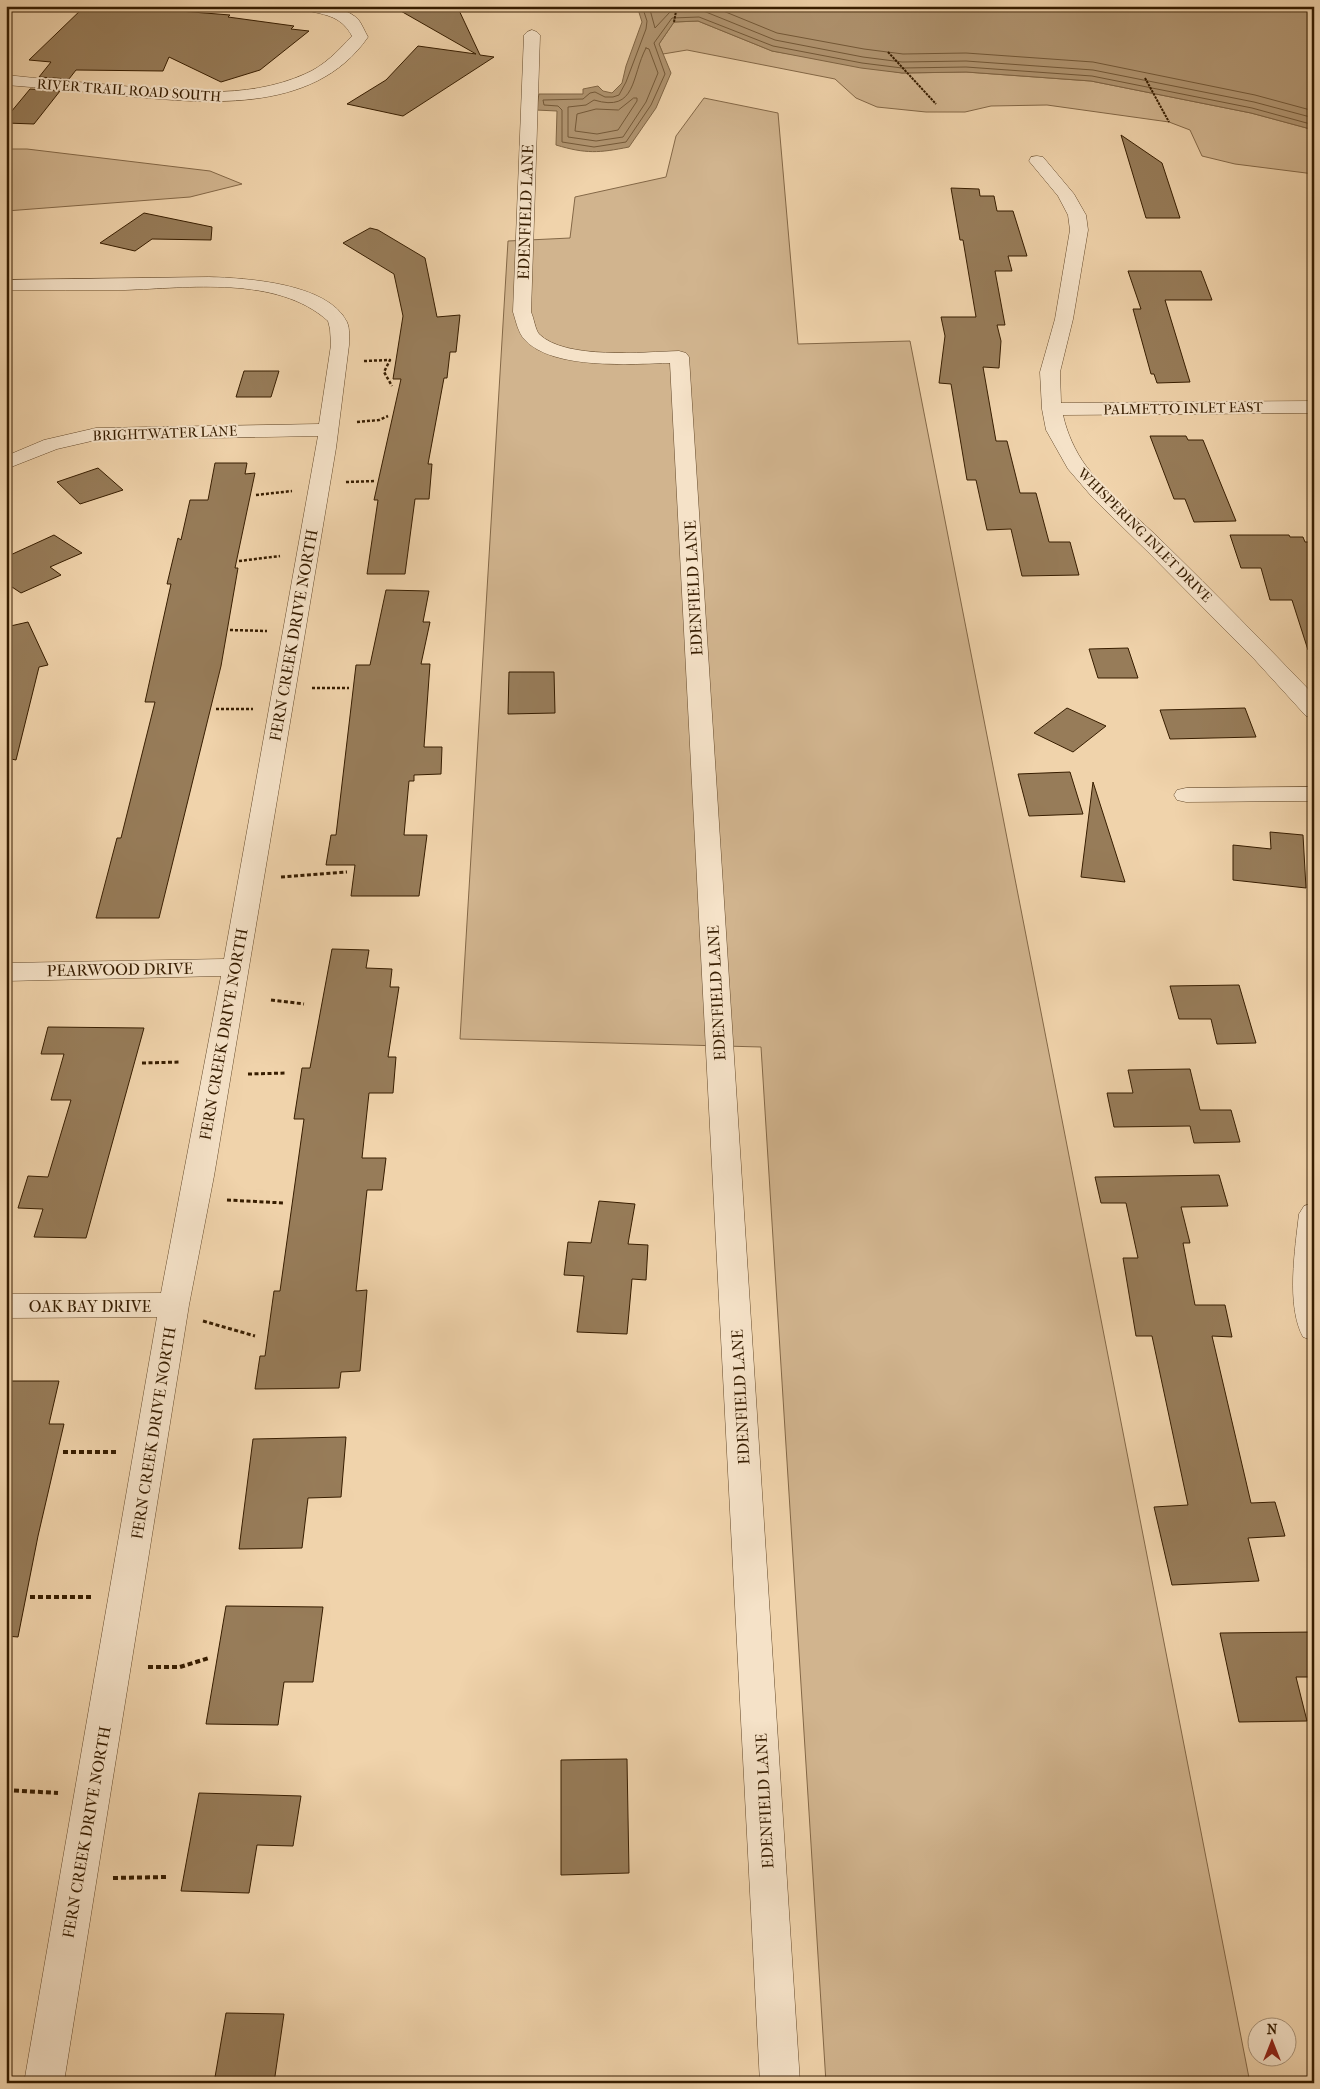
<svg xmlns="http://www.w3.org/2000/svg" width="1320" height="2089" viewBox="0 0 1320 2089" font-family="'IM FELL French Canon',serif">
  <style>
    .green { fill: #d1b48e; stroke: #846847 }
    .water { fill: #b19571; stroke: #806544 }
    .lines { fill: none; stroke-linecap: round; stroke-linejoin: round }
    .shore { stroke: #745938; stroke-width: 1 }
    .building { fill: #977c59; stroke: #371d00 }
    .street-casing { stroke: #654a2b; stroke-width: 1 }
    .path-far3 { stroke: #371d00; stroke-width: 2; stroke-dasharray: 2.5 1; stroke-linecap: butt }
    .path-far2 { stroke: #371d00; stroke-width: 2.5; stroke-dasharray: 3 2; stroke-linecap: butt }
    .path-far1 { stroke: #371d00; stroke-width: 3; stroke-dasharray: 4 2.5; stroke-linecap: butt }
    .path { stroke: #371d00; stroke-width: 4; stroke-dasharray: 5 3; stroke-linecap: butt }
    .street { fill: #f5e2c8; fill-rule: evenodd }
    .labels { text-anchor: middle; stroke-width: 4; stroke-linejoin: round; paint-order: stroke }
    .far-street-label { font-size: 14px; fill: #371d00; stroke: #f5e2c8 }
    .street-label { font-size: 16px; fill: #371d00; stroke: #f5e2c8 }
  </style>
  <rect width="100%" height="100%" fill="#f0d3ab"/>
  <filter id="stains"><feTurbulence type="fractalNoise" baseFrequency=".004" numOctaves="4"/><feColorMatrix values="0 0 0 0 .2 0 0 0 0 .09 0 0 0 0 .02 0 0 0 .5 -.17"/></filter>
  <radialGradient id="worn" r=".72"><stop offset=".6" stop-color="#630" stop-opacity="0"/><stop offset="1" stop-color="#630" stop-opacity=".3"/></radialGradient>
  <g class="green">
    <path d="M698,21L772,51L902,73L966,72L1091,81L1251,113L1314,130V174L1235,164L1202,156L1190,130L1169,122L1047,105L991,106L965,112H926L877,107L856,98L835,79L687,50L663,54L659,44L674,22Z"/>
    <path d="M704,98L778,113L798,344L910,341L1250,2083H826L761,1047L460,1039L508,241L570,238L575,197L666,177L676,136Z"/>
    <path d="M6,149H27L210,171L242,184L190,197L6,211Z"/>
  </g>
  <path class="water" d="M637,6H1314V130L1251,113L1091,81L966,72L902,73L861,68L772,51L698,21L674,22L659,44L671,73L656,108L629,147C599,153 586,154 556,145L557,111L536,110L539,94H583V89L598,86L603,91L612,93L622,83L626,66L642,22Z"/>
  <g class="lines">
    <g class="shore">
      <path d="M642,6L647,21L646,29L626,82L619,95L613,97H605L595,92L590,93L583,99L543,100L544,105L558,106L562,110V142L594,147L626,142L651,105L665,74L654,43L672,18L699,17L773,46L862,63L902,68L966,67L1092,76L1252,108L1314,125"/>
      <path d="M649,6L655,28L670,12L701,10L775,40L863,57L902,62L966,61L1093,70L1254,102L1314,118"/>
      <path d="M711,6L777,33L864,49L903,54L966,53L1093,62L1255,95L1314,111"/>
      <path d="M646,48L649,49L658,73L646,102L623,137L596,141L568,137V107L586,105L594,100C637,113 631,76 646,48Z"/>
      <path d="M634,98H637V101L618,130L597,134L575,131L577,114L596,109L618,110Z"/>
    </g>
  </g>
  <g class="building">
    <path d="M85,6L129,7L230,15L228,17L294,26L291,29L309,31L260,70L221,82L169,57L163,71L76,70L69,79L39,77L51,62L29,60Z"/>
    <path d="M392,6H457L480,55L494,57L403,116L347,104L386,80L418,46L476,54Z"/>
    <path d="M30,89L60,91L34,124L6,123V118Z"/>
    <path d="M1121,135L1162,163L1180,218H1146Z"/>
    <path d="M951,188L979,189L980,196H994L997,211H1013L1027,256H1008L1012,271H995L1005,325H997L1001,341L999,368L983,367L996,441H1007L1020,493H1036L1049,542H1070L1079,575L1022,576L1011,529L987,530L976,480H967L951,384L939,383L945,336L941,317H976L963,240H960Z"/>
    <path d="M144,213L212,227L211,240L152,239L135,251L100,243Z"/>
    <path d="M370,228L378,230L425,258L437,317L460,315L456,352H450L447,378H444L428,464H432L429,499H415L405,574H367L378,500H374L401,379H393L403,316L394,274L343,243Z"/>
    <path d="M1128,271H1201L1212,300H1165L1190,382L1157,383L1154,374H1151L1133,309H1141Z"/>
    <path d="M244,371H279L271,397H236Z"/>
    <path d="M1150,436H1186L1188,440H1203L1236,521L1194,522L1185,499H1174Z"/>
    <path d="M215,463H247L245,474L255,473L235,568H238L221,666L159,918H96L117,838H121L155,702H145L171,584H167L178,538L181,540L190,500H208Z"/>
    <path d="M98,468L123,490L80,504L57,482Z"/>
    <path d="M54,535L82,553L50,567L61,575L21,593L6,583V557Z"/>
    <path d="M1230,535H1289L1290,537H1303L1305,542H1314V649L1308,650L1292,600H1270L1261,568H1241Z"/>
    <path d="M386,590L429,591L423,622H430L421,664H430L424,747H442L441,774L414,775V781H409L404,835H427L419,896H351L355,865H326L331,835H336L356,665H370Z"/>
    <path d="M28,622L48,665L39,667L16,760L6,758V627Z"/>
    <path d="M1128,648L1138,678H1098L1089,649Z"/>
    <path d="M509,672H554L555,713L508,714Z"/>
    <path d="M1067,708L1106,726L1073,752L1034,733Z"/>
    <path d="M1245,708L1256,737L1170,739L1160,710Z"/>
    <path d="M1070,772L1083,814L1029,816L1018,774Z"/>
    <path d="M1093,782L1125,882L1081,877Z"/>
    <path d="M1270,832L1303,835L1306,888L1233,880V845L1271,849Z"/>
    <path d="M332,949L369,950L366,968L392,969L390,987H399L388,1057H396L393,1093H369L362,1158H386L382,1190H367L356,1291L367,1290L360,1371L341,1372L339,1388L255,1389L260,1356H265L274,1291H280L304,1119H294L302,1068H310Z"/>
    <path d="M1239,985L1256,1043L1217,1044L1211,1019H1179L1170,986Z"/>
    <path d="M48,1027L144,1028L86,1238L34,1237L43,1209L18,1208L28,1176L48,1177L71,1100H51L64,1054H41Z"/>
    <path d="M1190,1069L1200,1110H1231L1240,1142L1194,1143L1190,1126L1114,1127L1107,1093H1133L1128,1070Z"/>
    <path d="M1219,1175L1228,1206L1181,1207L1190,1243H1183L1195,1305H1225L1232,1337L1212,1336L1251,1503L1275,1502L1285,1536L1248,1538L1259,1581L1172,1585L1154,1507L1188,1505L1152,1336H1136L1123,1258H1138L1126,1203H1101L1095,1177Z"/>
    <path d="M599,1201L635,1204L628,1244L648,1245L646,1280L632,1279L627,1334L577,1332L584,1276L564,1275L568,1242L591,1243Z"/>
    <path d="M6,1381H59L49,1424H64L38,1536L18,1637L6,1636Z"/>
    <path d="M346,1437L341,1497L308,1498L302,1548L239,1549L253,1439Z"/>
    <path d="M226,1606L323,1607L313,1682H284L278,1725L206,1724Z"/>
    <path d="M1314,1632V1677H1296L1307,1721L1239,1722L1220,1633Z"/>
    <path d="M627,1759L629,1873L561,1875V1760Z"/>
    <path d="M199,1793L301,1796L293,1846L257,1845L249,1893L181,1891Z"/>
    <path d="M226,2013L284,2014L274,2083H214Z"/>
  </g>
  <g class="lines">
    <defs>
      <g id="street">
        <path d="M299,6C317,6 343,5 358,19C362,24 365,32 368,37C313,117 200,103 116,95C80,91 43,88 6,85V75C42,79 77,82 113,85C176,91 245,101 305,74C324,66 338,51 352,36C340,14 323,15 301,9Z"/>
        <path d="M532,30L537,32L540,35L531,312C534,318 535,329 539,334C565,360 644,352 679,351L686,353L689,357L800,2083H760L670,363C632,364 553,370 525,340C518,333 516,321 513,312L524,35L527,32Z"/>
        <path d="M1037,156L1043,157L1074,194L1086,215L1088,230L1073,319L1060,372L1061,403L1314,401V413L1063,415C1067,433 1075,451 1086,466C1108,495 1139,518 1164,543C1215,593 1265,644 1314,695V718L1306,716L1255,660L1148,552L1093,498L1068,469L1046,430L1042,409L1040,372L1055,319L1070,230L1068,215L1058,196L1029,161L1031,157Z"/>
        <path d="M209,277C246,278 328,283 347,322C350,329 349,337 349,345L336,448L214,1176L189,1305L64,2082L24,2083L157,1317L6,1318V1294L161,1293L221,976L6,981V963L224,959L318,436L96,440L57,449L6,469V456L44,440L96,428L319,424L331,345L330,329L328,321C277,275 188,288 125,290C85,290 46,290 6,290V280Z"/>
        <path d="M1314,787V801L1186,802L1177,800L1174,795L1177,790L1186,788Z"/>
        <path d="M1314,1203V1341L1303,1337C1286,1306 1295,1249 1299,1214L1304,1206Z"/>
      </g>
    </defs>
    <use href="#street" class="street-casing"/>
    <g class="path-far3">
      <path d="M674,22L677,6"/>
      <path d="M888,52L936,104"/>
      <path d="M1145,78L1169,122"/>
    </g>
    <g class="path-far2">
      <path d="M364,361L390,360L384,372L392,386"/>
      <path d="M357,422L379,420L388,416"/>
      <path d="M346,482L376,481"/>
      <path d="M256,495L292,491"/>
      <path d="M239,561L280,556"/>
      <path d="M230,630L267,631"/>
      <path d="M312,688H349"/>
      <path d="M216,709H253"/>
    </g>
    <g class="path-far1">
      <path d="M281,877L347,872"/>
      <path d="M271,1000L304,1004"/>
      <path d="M142,1063L180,1062"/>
      <path d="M248,1074L287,1073"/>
      <path d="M227,1200L284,1203"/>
      <path d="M203,1321L255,1336"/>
    </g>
    <g class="path">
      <path d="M63,1452H118"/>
      <path d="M30,1597H92"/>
      <path d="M148,1667H180L209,1658"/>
      <path d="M6,1790L58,1793"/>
      <path d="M113,1878L167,1877"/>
    </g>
    <use href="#street" class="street"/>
  </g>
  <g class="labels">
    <g class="far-street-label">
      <text transform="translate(129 90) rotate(4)" y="5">RIVER TRAIL ROAD SOUTH</text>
      <text transform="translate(1183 408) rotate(-1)" y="5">PALMETTO INLET EAST</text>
      <text transform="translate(165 433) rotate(-2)" y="5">BRIGHTWATER LANE</text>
      <text transform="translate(1145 535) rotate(45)" y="5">WHISPERING INLET DRIVE</text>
    </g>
    <g class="street-label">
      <text transform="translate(525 212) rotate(-88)" y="6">EDENFIELD LANE</text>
      <text transform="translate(693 588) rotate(-93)" y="6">EDENFIELD LANE</text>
      <text transform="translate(293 635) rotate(-80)" y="6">FERN CREEK DRIVE NORTH</text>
      <text transform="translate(120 969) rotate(-1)" y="6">PEARWOOD DRIVE</text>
      <text transform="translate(716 993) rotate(-93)" y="6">EDENFIELD LANE</text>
      <text transform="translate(223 1034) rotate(-80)" y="6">FERN CREEK DRIVE NORTH</text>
      <text x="90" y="1312">OAK BAY DRIVE</text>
      <text transform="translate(740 1397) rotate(-93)" y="6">EDENFIELD LANE</text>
      <text transform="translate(153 1433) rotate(-81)" y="6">FERN CREEK DRIVE NORTH</text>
      <text transform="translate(764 1801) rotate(-93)" y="6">EDENFIELD LANE</text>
      <text transform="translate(86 1832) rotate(-80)" y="6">FERN CREEK DRIVE NORTH</text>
    </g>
  </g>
  <rect width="1320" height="2089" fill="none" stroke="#f0d3ab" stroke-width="25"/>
  <rect x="8" y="8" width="1305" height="2074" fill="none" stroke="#371d00" stroke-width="2.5"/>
  <rect x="12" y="12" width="1295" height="2064" fill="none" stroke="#371d00"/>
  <g transform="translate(1272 2042)"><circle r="24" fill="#f5e2c8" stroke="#a99378"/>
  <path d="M0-4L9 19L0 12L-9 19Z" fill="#8f2418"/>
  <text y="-8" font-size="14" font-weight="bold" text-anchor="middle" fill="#371d00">N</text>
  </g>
  <rect width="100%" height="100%" filter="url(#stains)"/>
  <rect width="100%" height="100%" fill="url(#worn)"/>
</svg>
